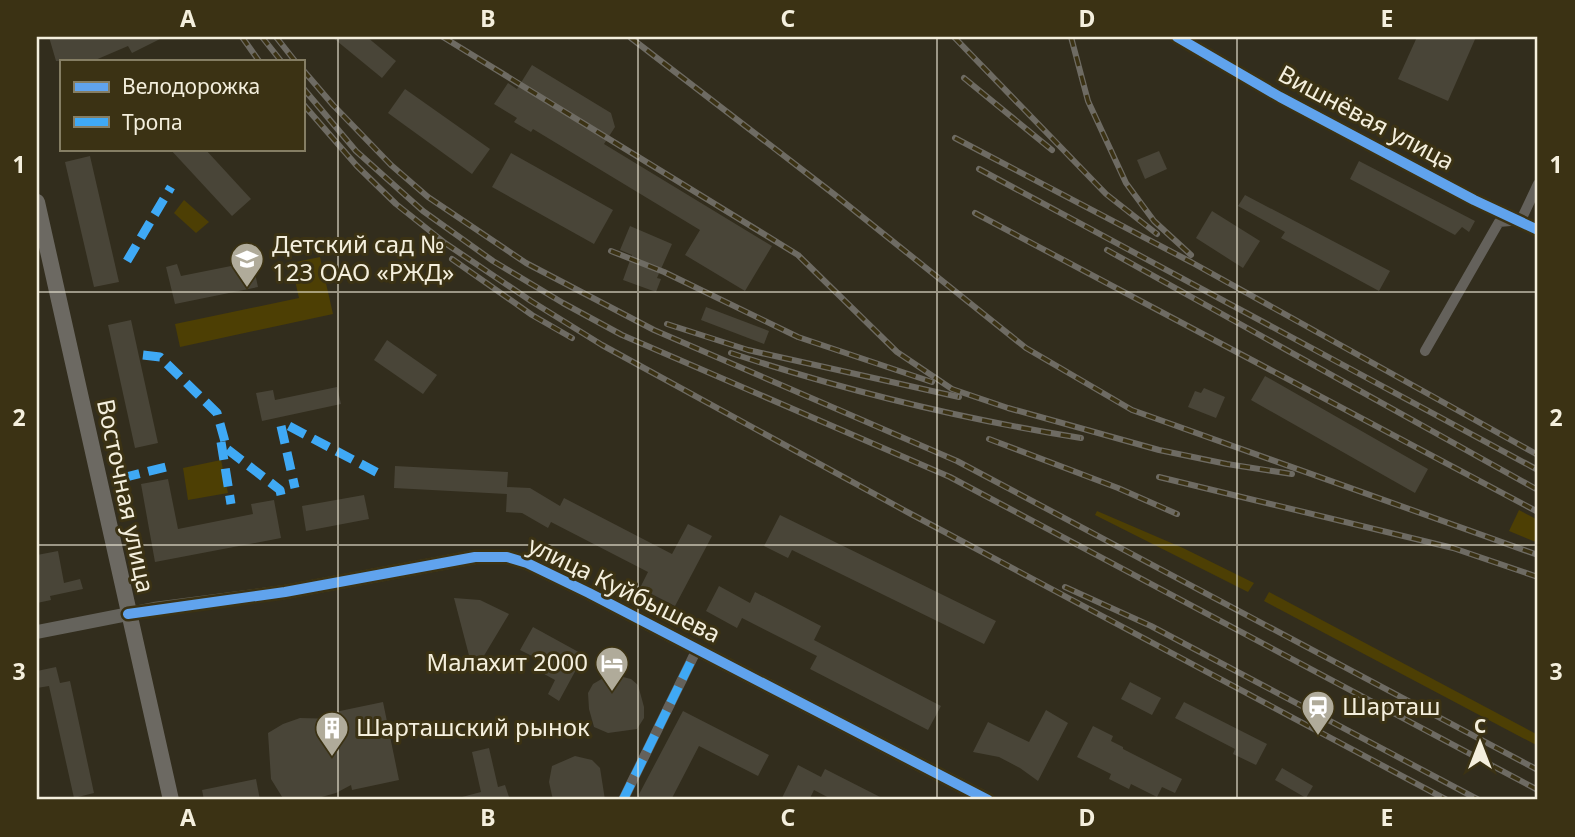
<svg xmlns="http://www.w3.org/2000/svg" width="1575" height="837" viewBox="0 0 1575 837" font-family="'Noto Sans',sans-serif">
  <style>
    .green { fill: #4d3f04 }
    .building { fill: #494538 }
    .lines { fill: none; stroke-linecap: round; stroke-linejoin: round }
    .street { stroke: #64615b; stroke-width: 10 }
    .secondary { stroke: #65635c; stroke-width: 14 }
    .primary { stroke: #6c6962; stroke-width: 16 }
    .rail-casing { stroke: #6e6b63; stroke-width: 6 }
    .rail { stroke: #3b3214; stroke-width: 3.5; stroke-dasharray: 10; stroke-linecap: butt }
    .quiet { stroke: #3fa9f5; stroke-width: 9; stroke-dasharray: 18 9; stroke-linecap: butt }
    .cycleway-casing { stroke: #3b3214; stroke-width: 15 }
    .cycleway { stroke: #60a3ed; stroke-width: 10 }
    .grid { fill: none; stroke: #f4efdd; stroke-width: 2; stroke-opacity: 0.55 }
    .labels { text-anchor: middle; stroke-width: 6; stroke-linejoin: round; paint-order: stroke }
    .street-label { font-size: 24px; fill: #f4efdd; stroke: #3b3214 }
    .poi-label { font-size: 24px; fill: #f4efdd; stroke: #3b3214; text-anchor: start }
    .neatline { fill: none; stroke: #f4efdd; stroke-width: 2.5 }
    .grid-label { font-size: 23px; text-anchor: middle; font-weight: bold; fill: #f4efdd }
  </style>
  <rect width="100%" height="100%" fill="#322d1d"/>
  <g class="green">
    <path d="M184,200L209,222L196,233L174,213Z"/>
    <path d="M320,257L333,314L180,347L175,324L299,298L291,263Z"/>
    <path d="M221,460L228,493L188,500L183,468Z"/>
    <path d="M1519,510L1538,520V543L1509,531Z"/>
    <path d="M1097,511L1183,548L1254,583L1248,592L1095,515Z"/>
    <path d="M1269,592L1538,735V746L1264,601Z"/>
  </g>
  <g class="building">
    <path d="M49,37H164L132,53L128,46L93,61H56Z"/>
    <path d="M332,37H367L396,61L382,78Z"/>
    <path d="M1417,37H1476L1448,101L1398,79Z"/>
    <path d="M532,65L611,113L615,127L604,144L772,246L745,291L685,255L700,230L533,129L531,132L514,122L517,118L494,104L508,83L517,89Z"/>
    <path d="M405,89L490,149L472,174L388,113Z"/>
    <path d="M170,149H205L251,199L232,216Z"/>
    <path d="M1159,151L1167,169L1145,179L1137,160Z"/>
    <path d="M511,153L613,210L594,244L492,187Z"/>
    <path d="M90,156L119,282L94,287L65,162Z"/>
    <path d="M1359,161L1475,221L1469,232L1462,227L1455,235L1350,179Z"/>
    <path d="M1245,195L1390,271L1379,291L1281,238L1285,232L1238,206Z"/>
    <path d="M1212,211L1260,241L1243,268L1196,238Z"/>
    <path d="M630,226L672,244L657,278L661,279L656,292L623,280L632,255L620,250Z"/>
    <path d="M250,250L258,287L175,304L166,267L177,264L181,276L241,264L238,253Z"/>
    <path d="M706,307L769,331L764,344L701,320Z"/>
    <path d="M131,320L158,443L135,448L108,325Z"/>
    <path d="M387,340L437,375L423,394L374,360Z"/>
    <path d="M1265,376L1428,469L1415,493L1251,400Z"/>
    <path d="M337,387L341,404L262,421L256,393L273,390L275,400Z"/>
    <path d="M1204,388L1225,397L1216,418L1188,407L1195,391L1201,393Z"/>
    <path d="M395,466L508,472L507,487L530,488L560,506L564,498L672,554L688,524L712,536L675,606L640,588L648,572L551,522L548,528L522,513L506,512L507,492V494L394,488Z"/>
    <path d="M168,479L178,529L253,514L251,504L274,500L281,538L155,562L141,484Z"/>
    <path d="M364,495L369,519L306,531L302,506Z"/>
    <path d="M780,515L996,621L984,644L792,550L788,558L764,546Z"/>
    <path d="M58,551L64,583L80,579L83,589L50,596L51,600L37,603V555Z"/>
    <path d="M719,586L750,603L755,592L821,626L814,640L941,706L928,730L810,669L817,656L742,618L737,628L706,611Z"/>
    <path d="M454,598L480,600L509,614L482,659L471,663Z"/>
    <path d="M533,627L584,655L559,701L548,694L555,680L537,670L542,661L520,650Z"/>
    <path d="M56,667L60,683L70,681L94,793L74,798L49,686L37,688V671Z"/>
    <path d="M619,676L631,679L638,685L644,707V718L637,729L608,733L594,727L589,709L588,693L593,684L605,677Z"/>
    <path d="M1130,682L1161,698L1152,715L1121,699Z"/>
    <path d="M383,702L399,780L352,790L351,785L336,793L318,798L284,800L271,779L268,733L283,724L300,718L337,719L335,712Z"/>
    <path d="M1184,702L1267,744L1256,765L1233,754L1235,749L1175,718Z"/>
    <path d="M1046,710L1068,723L1038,781L1020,768L999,757L973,752L988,722L1029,742Z"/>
    <path d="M683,711L769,755L758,776L699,746L671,800H636Z"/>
    <path d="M1093,726L1113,736L1111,741L1123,747V749L1182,779L1175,793L1162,787L1157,797L1131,784L1129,789L1109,779L1111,774L1077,757Z"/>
    <path d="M489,748L498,787L505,785L510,800H462V797L481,792L472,752Z"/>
    <path d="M575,756L592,760L600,768L605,800H553L549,782L552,766Z"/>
    <path d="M798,765L821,777L825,769L886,800H833L814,790L809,800H781Z"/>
    <path d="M1282,768L1313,786L1306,798L1275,780Z"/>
    <path d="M256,779L260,800H204L202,790Z"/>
  </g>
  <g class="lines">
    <g class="street">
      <path d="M1177,37L1280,97L1474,200L1538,230"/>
      <path d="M1425,351L1499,222L1521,220L1538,184"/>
      <path d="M623,800L697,649"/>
    </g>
    <path class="secondary" d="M37,632L154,609L285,592L475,557H507L527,563L589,593L988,800"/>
    <path class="primary" d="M37,202L171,800"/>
    <defs>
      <g id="rail">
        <path d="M242,37L259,61"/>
        <path d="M262,37L281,61"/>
        <path d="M276,37L295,61"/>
        <path d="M443,37L798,255L897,352L952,389L1008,408L1159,450L1227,464L1292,474"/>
        <path d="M954,37L1106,194L1157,234"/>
        <path d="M1071,37L1088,101L1126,183L1154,221L1191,255"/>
        <path d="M631,38L835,195L1026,348L1132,410L1538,555"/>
        <path d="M303,70L333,105L391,165L428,197L526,263L654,330L957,461L1538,770"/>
        <path d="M964,78L1052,150"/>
        <path d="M303,88L356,151L423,211L493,261L563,303L622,335L950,477L1538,790"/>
        <path d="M303,104L357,166L396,204L445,243L531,301L602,345L911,514L1447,800"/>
        <path d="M955,138L1191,262L1538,455"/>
        <path d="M979,169L1538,470"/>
        <path d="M975,213L1538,512"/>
        <path d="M1107,250L1538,490"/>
        <path d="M611,251L664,272L798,337L932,382"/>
        <path d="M452,259L532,315L572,338"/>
        <path d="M667,324L748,350L959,397"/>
        <path d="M731,353C846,391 962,419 1081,438"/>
        <path d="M989,439L1118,488L1177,514"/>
        <path d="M1159,477L1453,548L1538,577"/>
        <path d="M1065,587L1151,626L1479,800"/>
      </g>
    </defs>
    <use href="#rail" class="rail-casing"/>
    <use href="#rail" class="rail"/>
    <g class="quiet">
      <path d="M127,261L171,187"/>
      <path d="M143,355L160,357L217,413L227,449L280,490L281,495"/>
      <path d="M281,426L295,488"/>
      <path d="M289,426L378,473"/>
      <path d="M221,442L231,504"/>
      <path d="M122,478L170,466"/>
      <path d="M623,800L697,649"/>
    </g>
    <defs>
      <g id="cycleway">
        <path d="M1177,37L1280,97L1474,200L1538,230"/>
        <path d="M128,614L285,592L475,557H507L527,563L589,593L988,800"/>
      </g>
    </defs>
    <use href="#cycleway" class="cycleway-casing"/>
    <use href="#cycleway" class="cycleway"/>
  </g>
  <path class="grid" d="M338,37V800M638,37V800M937,37V800M1237,37V800M37,292H1538M37,545H1538"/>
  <defs>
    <symbol id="school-pin" viewBox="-11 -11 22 30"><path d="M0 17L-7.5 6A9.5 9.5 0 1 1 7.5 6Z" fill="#b0ab9a" stroke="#3b3214"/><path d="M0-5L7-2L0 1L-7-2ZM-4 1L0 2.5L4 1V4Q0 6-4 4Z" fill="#fff"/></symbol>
    <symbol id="hotel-pin" viewBox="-11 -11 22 30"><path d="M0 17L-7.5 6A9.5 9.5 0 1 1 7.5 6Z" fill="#b0ab9a" stroke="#3b3214"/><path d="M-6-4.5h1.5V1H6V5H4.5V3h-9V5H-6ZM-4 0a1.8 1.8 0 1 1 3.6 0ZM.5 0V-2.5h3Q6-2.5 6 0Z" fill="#fff"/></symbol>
    <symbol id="station-pin" viewBox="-11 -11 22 30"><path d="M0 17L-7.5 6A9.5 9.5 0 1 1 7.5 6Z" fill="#b0ab9a" stroke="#3b3214"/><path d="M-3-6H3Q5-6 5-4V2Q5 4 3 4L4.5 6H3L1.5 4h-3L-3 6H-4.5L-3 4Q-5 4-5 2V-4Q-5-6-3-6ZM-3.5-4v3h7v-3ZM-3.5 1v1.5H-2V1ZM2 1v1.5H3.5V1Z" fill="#fff"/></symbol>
    <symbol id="building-pin" viewBox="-11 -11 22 30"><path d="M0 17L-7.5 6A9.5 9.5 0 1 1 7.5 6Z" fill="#b0ab9a" stroke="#3b3214"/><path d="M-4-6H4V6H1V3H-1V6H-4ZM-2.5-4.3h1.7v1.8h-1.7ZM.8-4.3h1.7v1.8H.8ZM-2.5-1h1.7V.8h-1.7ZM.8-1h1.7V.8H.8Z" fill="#fff"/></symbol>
  </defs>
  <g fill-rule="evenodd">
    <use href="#school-pin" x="228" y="240" width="38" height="52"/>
    <use href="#hotel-pin" x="593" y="644" width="38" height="52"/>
    <use href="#station-pin" x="1299" y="688" width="38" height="52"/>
    <use href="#building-pin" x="313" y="709" width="38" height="52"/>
  </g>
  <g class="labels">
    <g class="street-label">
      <text transform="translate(1366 118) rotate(28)" y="8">Вишнёвая улица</text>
      <text transform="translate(125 496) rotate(78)" y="8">Восточная улица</text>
      <text transform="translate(624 590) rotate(26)" y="8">улица Куйбышева</text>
    </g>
    <g class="poi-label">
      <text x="272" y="253">Детский сад №<tspan x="272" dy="28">123 ОАО «РЖД»</tspan></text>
      <text x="588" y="671" text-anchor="end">Малахит 2000</text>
      <text x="1342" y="715">Шарташ</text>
      <text x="356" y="736">Шарташский рынок</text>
    </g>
  </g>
  <rect width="1575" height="837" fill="none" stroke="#3b3214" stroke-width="77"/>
  <rect x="60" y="60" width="245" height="91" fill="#3b3214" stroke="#857e64" stroke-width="2"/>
  <rect x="74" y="82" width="35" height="10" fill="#60a3ed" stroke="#857e64" stroke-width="2"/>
  <text x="122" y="94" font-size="21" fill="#f4efdd">Велодорожка</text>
  <rect x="74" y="117" width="35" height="10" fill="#3fa9f5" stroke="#857e64" stroke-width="2"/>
  <text x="122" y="130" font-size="21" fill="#f4efdd">Тропа</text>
  <g transform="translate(1480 743)" stroke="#3b3214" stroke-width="5" paint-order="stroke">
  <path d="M0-5L12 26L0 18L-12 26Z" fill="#f4efdd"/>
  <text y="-10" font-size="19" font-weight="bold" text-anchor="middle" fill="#f4efdd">С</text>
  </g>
  <rect x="38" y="38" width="1498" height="760" class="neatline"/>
  <g class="grid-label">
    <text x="188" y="27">A</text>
    <text x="488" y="27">B</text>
    <text x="788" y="27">C</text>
    <text x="1087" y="27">D</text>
    <text x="1387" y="27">E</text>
    <text x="19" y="173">1</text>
    <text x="1556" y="173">1</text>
    <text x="19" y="426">2</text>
    <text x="1556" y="426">2</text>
    <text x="19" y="680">3</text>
    <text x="1556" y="680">3</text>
    <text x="188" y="826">A</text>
    <text x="488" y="826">B</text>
    <text x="788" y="826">C</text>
    <text x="1087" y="826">D</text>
    <text x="1387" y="826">E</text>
  </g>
</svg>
